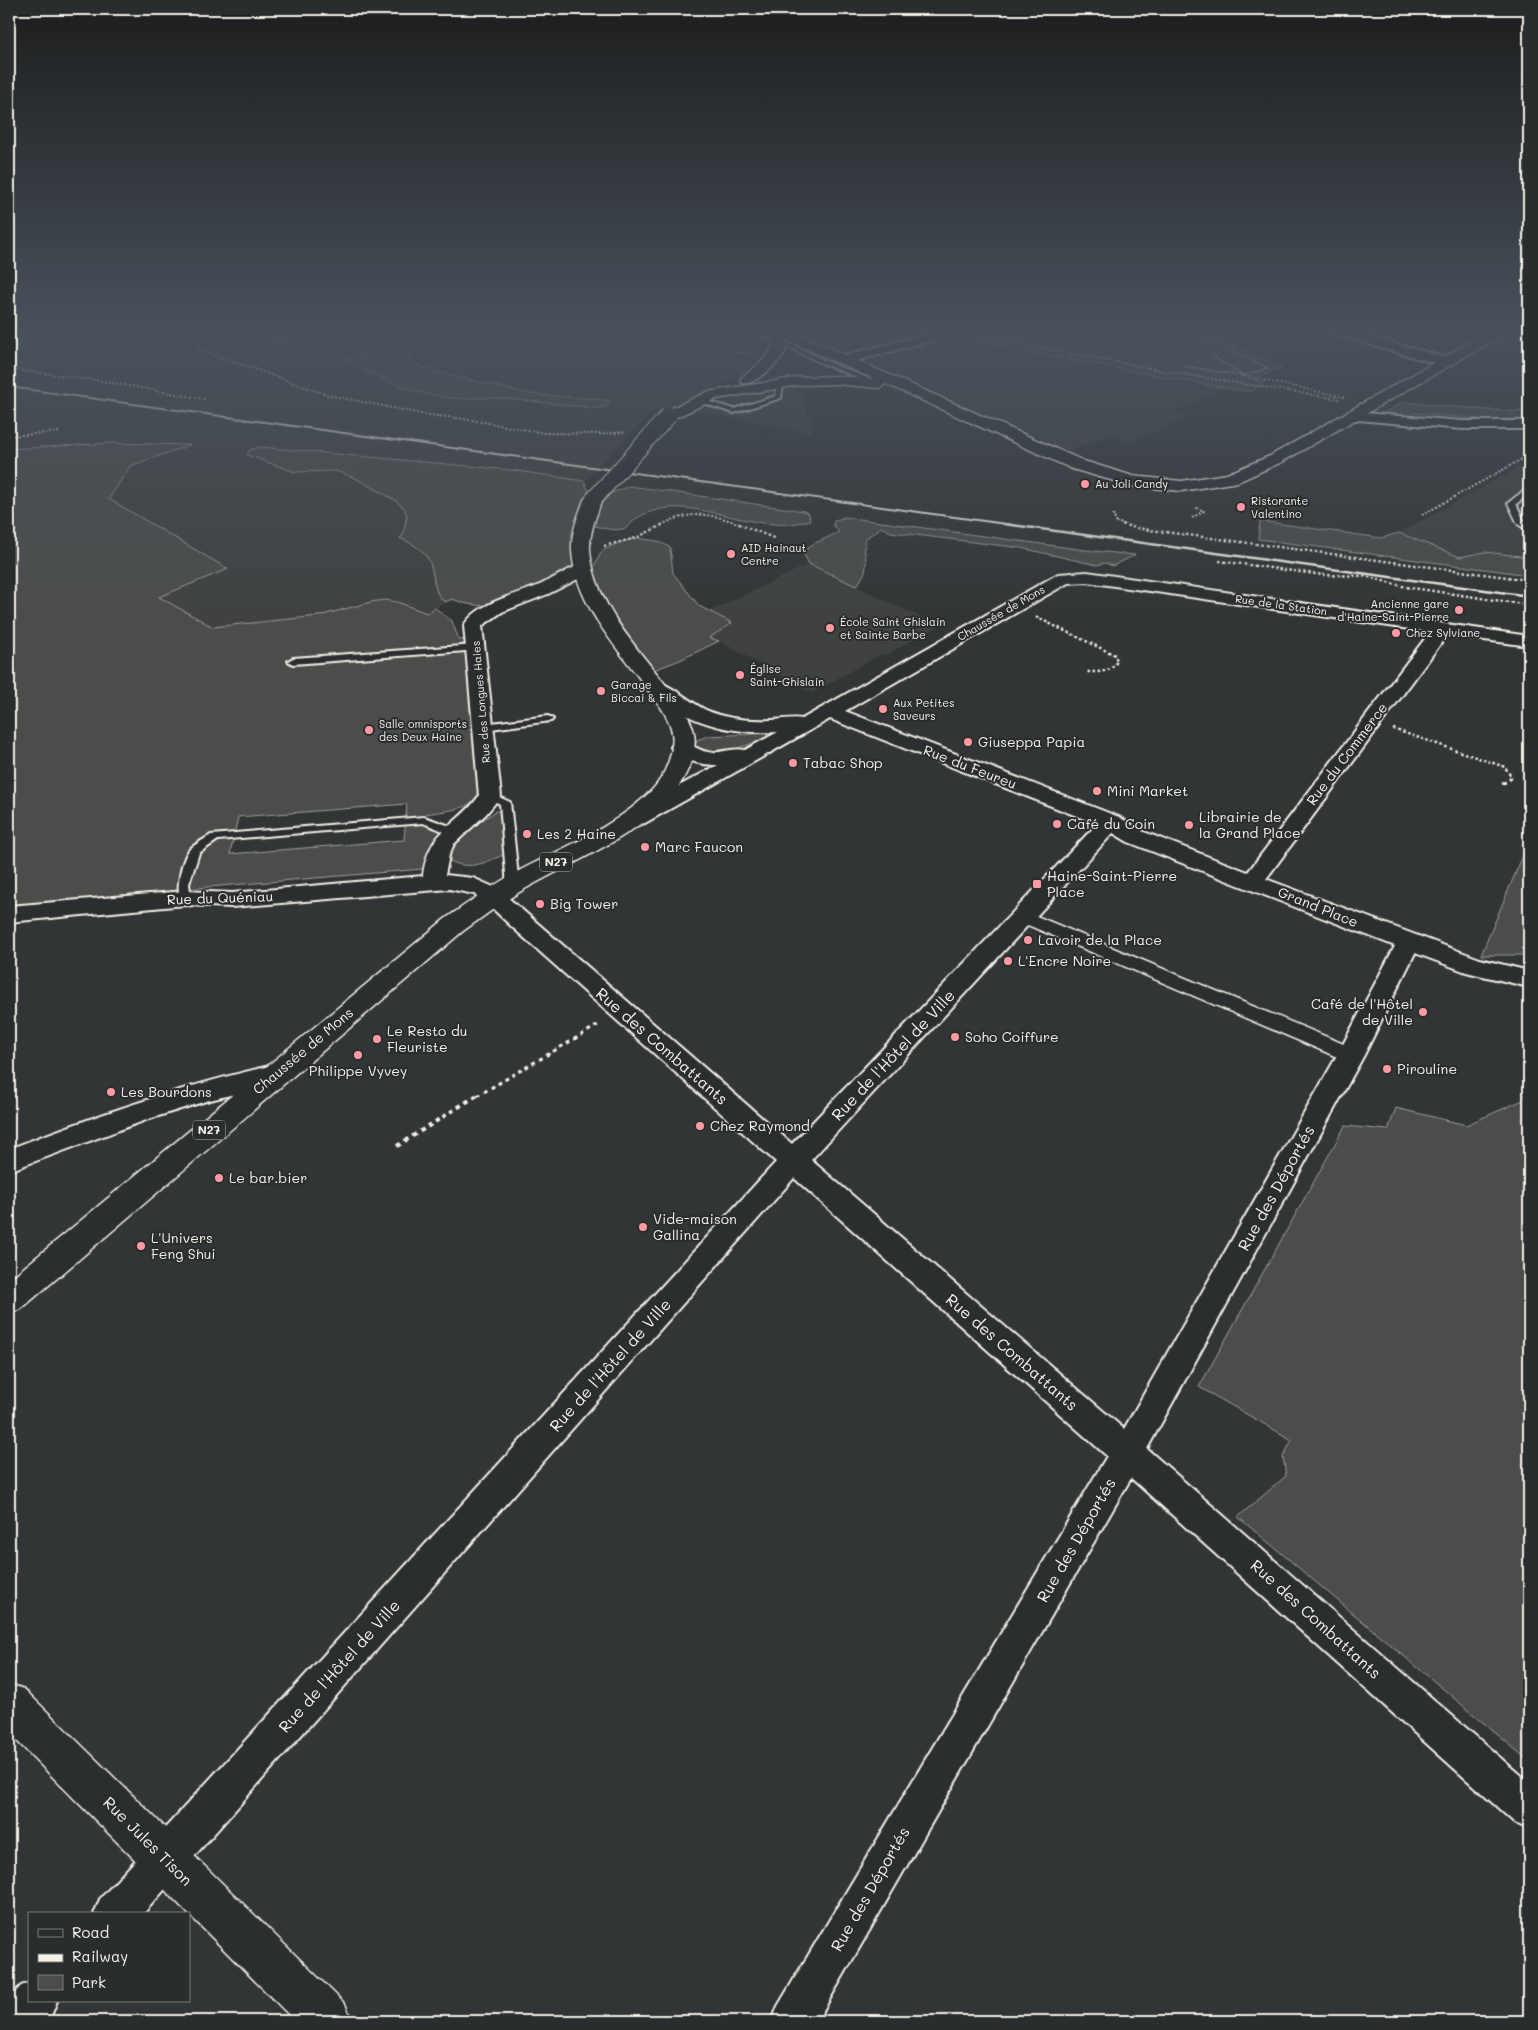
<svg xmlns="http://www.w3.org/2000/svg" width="1538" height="2030" viewBox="0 0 1538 2030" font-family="Mali,sans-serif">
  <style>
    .built { fill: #404242 }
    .green { fill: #4b4d4c; stroke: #a09f9a; fill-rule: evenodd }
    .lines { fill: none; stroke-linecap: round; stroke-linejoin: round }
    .service-casing { stroke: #f4f1e8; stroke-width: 4 }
    .pedestrian-casing { stroke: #f4f1e8; stroke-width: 3 }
    .minor-casing { stroke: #f4f1e8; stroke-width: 4 }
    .tertiary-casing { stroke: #f4f1e8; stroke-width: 3 }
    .primary-casing { stroke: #f4f1e8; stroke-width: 3 }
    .path-far3 { stroke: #f4f1e8; stroke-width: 2; stroke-dasharray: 2 2; stroke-linecap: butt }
    .path-far2 { stroke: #f4f1e8; stroke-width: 2.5; stroke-dasharray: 2.5 2.5; stroke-linecap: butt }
    .path-far1 { stroke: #f4f1e8; stroke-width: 3; stroke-dasharray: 4 4; stroke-linecap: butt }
    .path { stroke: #f4f1e8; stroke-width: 4; stroke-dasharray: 4.5 4.5; stroke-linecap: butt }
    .service { fill: #2a2d2e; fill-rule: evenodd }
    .pedestrian { fill: #2a2d2e; fill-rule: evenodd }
    .minor { fill: #2a2d2e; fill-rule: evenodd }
    .tertiary { fill: #2a2d2e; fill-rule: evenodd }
    .primary { fill: #2a2d2e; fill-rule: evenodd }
    .rail-far1 { stroke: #f4f1e8; stroke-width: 2 }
    .rail { stroke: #f4f1e8; stroke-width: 2.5 }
    .minor-bridge-casing { stroke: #f4f1e8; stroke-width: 16; stroke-linecap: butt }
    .primary-bridge-casing { stroke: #f4f1e8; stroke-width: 18; stroke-linecap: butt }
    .minor-bridge { stroke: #2a2d2e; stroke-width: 14 }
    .primary-bridge { stroke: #2a2d2e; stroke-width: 16 }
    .poi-dot { fill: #ff9aa2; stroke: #2a2d2e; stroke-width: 2 }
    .labels { text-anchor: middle; stroke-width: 4; stroke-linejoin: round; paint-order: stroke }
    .far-poi-label { font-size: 11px; fill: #f4f1e8; stroke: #2a2d2e; text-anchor: start }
    .far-street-label { font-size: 11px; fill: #f4f1e8; stroke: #2a2d2e }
    .shield { fill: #2a2d2e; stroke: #b7b6b0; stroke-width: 1 }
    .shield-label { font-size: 12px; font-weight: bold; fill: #f4f1e8 }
    .poi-label { font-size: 14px; fill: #f4f1e8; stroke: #2a2d2e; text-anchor: start }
    .street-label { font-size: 14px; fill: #f4f1e8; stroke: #2a2d2e }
    .near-street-label { font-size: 16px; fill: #f4f1e8; stroke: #2a2d2e }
  </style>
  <rect width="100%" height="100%" fill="#323535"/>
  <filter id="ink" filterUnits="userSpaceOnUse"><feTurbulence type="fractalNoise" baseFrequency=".02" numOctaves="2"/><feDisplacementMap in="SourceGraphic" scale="10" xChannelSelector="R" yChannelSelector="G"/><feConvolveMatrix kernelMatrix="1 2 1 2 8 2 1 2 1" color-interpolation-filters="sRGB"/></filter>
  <g filter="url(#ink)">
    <g class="built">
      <path d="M9,329H364L365,354L346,359L366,371L392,383L453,399L493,397L595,408L605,400L529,394L437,372L412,363L409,356L421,341L387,329H752L773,340L775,344L761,366L660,411L653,410L584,481L511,470L276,448L295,472L336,471L355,478L395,500L404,508L407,516L403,535L401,538L427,557L434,574L437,593L445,602L427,613L397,602L384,600L371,602L319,616L213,627L158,597L227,568L109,499L130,466L189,445L113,443L9,449Z"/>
      <path d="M790,329H927L1039,354L1223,388L1175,412L1189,418L1129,442L1111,435L1068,451Z"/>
      <path d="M1503,329H1529V357L1479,343Z"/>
      <path d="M800,385L814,434L695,410L742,393Z"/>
      <path d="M1529,462V557L1485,552L1460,557L1399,533Z"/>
      <path d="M809,564L856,586L939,626L885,655L881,654L812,693L719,641L708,639L732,623L710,611Z"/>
    </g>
    <g class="green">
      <path d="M364,329H387L421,341L409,356L412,363L437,372L529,394L605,400L611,402L606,407L595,408C562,405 529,400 495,398C481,397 467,400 453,398C415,395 377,378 345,359L365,354Z"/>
      <path d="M927,329H1202L1282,367L1254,380L1263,383L1252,391L1236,390L1039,354Z"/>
      <path d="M1403,402L1488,410L1529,412V425H1495L1480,419L1413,413L1411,421L1375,418Z"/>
      <path d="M113,443L190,445L130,466L109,499L228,569L159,597L213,627L319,616L371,602L384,600L397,602L427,613L435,608L452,621L459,640L475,639L489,790C466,811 456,809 426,814L424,820L449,829L437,858L425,860L423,869L184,889L185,898L9,914V449ZM407,804L404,840L230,854L238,817Z"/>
      <path d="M260,447L511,470L584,481L593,500L630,486L804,511L809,514L810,520C768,534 724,510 682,508C667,507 650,510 637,518C633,520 631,526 626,528C614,533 596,526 585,523L584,569L496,604C480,607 467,605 452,599L445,602C430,592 437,570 426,556C420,548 409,542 400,538L403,535L407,516L404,508L395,500L355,478L336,471L295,472L247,455L250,450Z"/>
      <path d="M844,517L1085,550L1135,555L1113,566L1105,563L1097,565L1021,548L891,532L881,527L865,539C862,559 874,565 856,586L809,564L803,553L811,545L839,532L833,525L834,521Z"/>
      <path d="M1260,521L1381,538L1399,533L1460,557L1485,552L1529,557V575L1258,539Z"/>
      <path d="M636,538L657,541L670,547L673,573L699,606L732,623L709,638L719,641L680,660L646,673L591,587L594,566L602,551L618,543Z"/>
      <path d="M774,733C751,745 723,756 698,750L695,746L697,740L708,736Z"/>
      <path d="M496,811L502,812L505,854C487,862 470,871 450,861V853L464,833Z"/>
      <path d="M1529,841V955H1481Z"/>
      <path d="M1529,1080V1761L1238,1517L1286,1476L1283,1457L1292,1440L1199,1387L1345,1126L1388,1130L1396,1108L1466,1125L1523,1100Z"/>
    </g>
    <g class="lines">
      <defs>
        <g id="service">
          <path d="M753,329H761L825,361L882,384L877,385L821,363Z"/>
          <path d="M780,382L783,384L781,398L734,413L696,401L699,399L734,409L776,396L777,384Z"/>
          <path d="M1526,489H1529V494L1516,504L1524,521L1529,525V531L1518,524L1508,503Z"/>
          <path d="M476,645L479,646V650L293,664L288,661L293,658Z"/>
          <path d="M548,716L553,719L551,721L483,730L478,727L483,724Z"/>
          <path d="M490,793L510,802L519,886L513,890L507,886L500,804L485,796Z"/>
          <path d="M424,817L453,827L454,829L452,839H444L443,831L423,823L218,840L199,853L189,884L191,898L189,901H181C175,890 182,856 191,848C197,843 205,839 211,835Z"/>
        </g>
        <path id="pedestrian" d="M1022,910L1358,1050L1361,1055L1358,1060L1351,1062L1344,1060L1016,920L1013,916L1016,912Z"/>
        <g id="minor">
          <path d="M1325,329H1344L1451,359L1453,362L1451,365H1441L1327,332Z"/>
          <path d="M941,330L947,334L945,337L844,364L837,360L839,357Z"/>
          <path d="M1351,412L1462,421H1529V429H1462L1346,419L1344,416L1346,413Z"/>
          <path d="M584,564L590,565L592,569L590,573L548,594L502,612L482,626L501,796L486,814L454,844L449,855L445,875L473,878L498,889L792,1144L1097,824L830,719L645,823L637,825L629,823L626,818L629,813L718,765C702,765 681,761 671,747L674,743C688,739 695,750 708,752C720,754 733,747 745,750L778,732C737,734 697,726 663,701C657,697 650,692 645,686L648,682C665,678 690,703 706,710C726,719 749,721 771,720C781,720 792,717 802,719L1058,574L1087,572L1529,636V646L1447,635L1266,879L1480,959L1529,971V987L1466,972L1415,953L1364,1055L1147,1449L1529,1783V1829L1515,1823L1131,1478L817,2021H772L778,2006L1107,1456L794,1178L143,1914H94L100,1899L776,1162L511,926L490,906L474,894L449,889L232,907L185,905L9,922V906L185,891L232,893L423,876C429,828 455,829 479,796L464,625C481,600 516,596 542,584C556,577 569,568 584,564ZM1087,582L1430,632L1248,872L1144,832L1119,817L845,711L1068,583ZM1113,833L1128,842L1395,946L1338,1054L1124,1429L811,1160Z"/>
          <path d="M274,1065L283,1068L287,1075L283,1082L206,1101L149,1119L9,1171V1149C96,1115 183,1086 274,1065Z"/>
          <path d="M29,1983V2001H57L51,2016L47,2021H9V1999L21,1986Z"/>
        </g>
        <path id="tertiary" d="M9,1684L24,1689L345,2004L352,2021H295L9,1733Z"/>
        <g id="primary">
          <path d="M762,329H786L1084,461L1133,476L1181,481L1227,474L1270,456L1493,329H1510L1508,332L1282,462L1238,482L1181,491L1132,486L1072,469L886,384L879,388L836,384L800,385L716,399L675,418H663L661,415L663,412L707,392L800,377L836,376L874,379L783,338C785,341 787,345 786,349C783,361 754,386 742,383L740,380L742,377C750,371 776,353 772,342C770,338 765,333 762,329Z"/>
          <path d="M593,495L599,496L602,500C596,516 589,533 590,551C595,605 637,647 668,688C677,701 691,716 694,733C698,755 684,782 669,799C637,835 575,861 532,885C507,898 486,915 463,931L21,1309L9,1313V1280L445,919C468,903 490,887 515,873C560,849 614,828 651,791C665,777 677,748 671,728C666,711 653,697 643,683C614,644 575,602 572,551C571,533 578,516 584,500L587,496Z"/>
        </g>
      </defs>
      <use href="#service" class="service-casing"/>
      <use href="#pedestrian" class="pedestrian-casing"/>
      <use href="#minor" class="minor-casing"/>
      <use href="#tertiary" class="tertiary-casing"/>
      <use href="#primary" class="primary-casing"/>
      <g class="path-far3">
        <path d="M240,329L280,341L334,329"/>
        <path d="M1066,329L1093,338"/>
        <path d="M1189,329L1268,368L1243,376L1344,397"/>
        <path d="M440,330L442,329"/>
        <path d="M979,336L1186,375L1339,399"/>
        <path d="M198,349L328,395L422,414L472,420L544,433L604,434L624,432"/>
        <path d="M735,352L749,354"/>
        <path d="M1184,366L1243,376L1211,355"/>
        <path d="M9,369L95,380L205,399"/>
        <path d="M9,436L60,432"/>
        <path d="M1113,514L1116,522L1126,525"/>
        <path d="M1422,515L1529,455"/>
        <path d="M1192,518L1204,511L1195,507"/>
        <path d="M661,525C691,510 712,513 742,525"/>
      </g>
      <g class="path-far2">
        <path d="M739,524L776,539"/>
        <path d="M1122,524L1135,528L1529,580"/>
        <path d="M604,546L636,538L664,524"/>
        <path d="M1219,561L1323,575L1365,576L1406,587L1529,605"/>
        <path d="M1036,617L1115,655L1117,661C1111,673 1099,672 1087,672"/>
        <path d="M1393,729L1505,767L1510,775"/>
      </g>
      <g class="path-far1">
        <path d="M1502,783L1507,782L1511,778L1509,774"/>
        <path d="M477,1096L600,1024"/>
      </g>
      <path class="path" d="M397,1146L479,1094"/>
      <use href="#service" class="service"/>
      <use href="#pedestrian" class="pedestrian"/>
      <use href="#minor" class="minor"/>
      <use href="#tertiary" class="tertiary"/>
      <use href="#primary" class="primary"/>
      <path class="rail-far1" d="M9,387L1013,525"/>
      <path class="rail" d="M1004,524L1529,596"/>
      <defs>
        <path id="minor-bridge" d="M941,334L959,329"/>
        <path id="primary-bridge" d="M593,500L669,415"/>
      </defs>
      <use href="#minor-bridge" class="minor-bridge-casing"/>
      <use href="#primary-bridge" class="primary-bridge-casing"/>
      <use href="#minor-bridge" class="minor-bridge"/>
      <use href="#primary-bridge" class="primary-bridge"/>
    </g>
  </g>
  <linearGradient id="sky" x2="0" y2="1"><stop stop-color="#1c1d1d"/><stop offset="0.54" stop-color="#49515c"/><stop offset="1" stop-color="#49515c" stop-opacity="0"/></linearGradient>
  <rect width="1538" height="613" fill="url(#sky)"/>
  <g class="poi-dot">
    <circle cx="1085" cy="484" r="5"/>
    <circle cx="1241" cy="507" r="5"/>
    <circle cx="731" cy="554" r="5"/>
    <circle cx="1459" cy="610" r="5"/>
    <circle cx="830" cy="628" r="5"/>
    <circle cx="1396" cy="633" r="5"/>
    <circle cx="740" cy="675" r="5"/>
    <circle cx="601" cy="691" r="5"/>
    <circle cx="883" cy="709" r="5"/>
    <circle cx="369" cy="730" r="5"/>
    <circle cx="968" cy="742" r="5"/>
    <circle cx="793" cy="763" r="5"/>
    <circle cx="1097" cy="791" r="5"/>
    <circle cx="1057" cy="824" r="5"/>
    <circle cx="1189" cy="825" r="5"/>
    <circle cx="527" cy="834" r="5"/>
    <circle cx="645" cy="847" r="5"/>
    <rect x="1032" y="879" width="10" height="10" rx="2.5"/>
    <circle cx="540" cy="904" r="5"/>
    <circle cx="1028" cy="940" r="5"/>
    <circle cx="1008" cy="961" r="5"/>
    <circle cx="1423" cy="1012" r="5"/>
    <circle cx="955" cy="1037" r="5"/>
    <circle cx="377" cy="1039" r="5"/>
    <circle cx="358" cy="1055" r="5"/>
    <circle cx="1387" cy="1069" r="5"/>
    <circle cx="111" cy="1092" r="5"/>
    <circle cx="700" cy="1126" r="5"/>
    <circle cx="219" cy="1178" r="5"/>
    <circle cx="643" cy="1227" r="5"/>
    <circle cx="141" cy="1246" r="5"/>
  </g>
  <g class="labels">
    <g class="far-poi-label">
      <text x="1095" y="488">Au Joli Candy</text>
      <text x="1251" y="505">Ristorante<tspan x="1251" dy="13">Valentino</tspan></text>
      <text x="741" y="552">AID Hainaut<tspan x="741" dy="13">Centre</tspan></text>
      <text x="1449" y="608" text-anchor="end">Ancienne gare<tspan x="1449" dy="13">d'Haine-Saint-Pierre</tspan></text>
      <text x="840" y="626">École Saint Ghislain<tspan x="840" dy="13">et Sainte Barbe</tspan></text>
      <text x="1406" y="637">Chez Sylviane</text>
      <text x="750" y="673">Église<tspan x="750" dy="13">Saint-Ghislain</tspan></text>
      <text x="611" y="689">Garage<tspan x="611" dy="13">Biccai &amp; Fils</tspan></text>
      <text x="893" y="707">Aux Petites<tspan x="893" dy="13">Saveurs</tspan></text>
      <text x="379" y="728">Salle omnisports<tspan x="379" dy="13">des Deux Haine</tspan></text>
    </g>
    <g class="far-street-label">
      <text transform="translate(1281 605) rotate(8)" y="4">Rue de la Station</text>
      <text transform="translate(1001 613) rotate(-30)" y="4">Chaussée de Mons</text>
      <text transform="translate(481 702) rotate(-95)" y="4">Rue des Longues Haies</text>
    </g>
    <g class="shield">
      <rect x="540" y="852.5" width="32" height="19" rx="4"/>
      <rect x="193" y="1120.5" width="32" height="19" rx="4"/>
    </g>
    <g class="shield-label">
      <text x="556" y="866">N27</text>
      <text x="209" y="1134">N27</text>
    </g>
    <g class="poi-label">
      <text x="978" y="747">Giuseppa Papia</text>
      <text x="803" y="768">Tabac Shop</text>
      <text x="1107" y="796">Mini Market</text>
      <text x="1199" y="822">Librairie de<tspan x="1199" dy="16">la Grand Place</tspan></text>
      <text x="1067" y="829">Café du Coin</text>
      <text x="537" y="839">Les 2 Haine</text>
      <text x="655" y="852">Marc Faucon</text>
      <text x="1047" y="881">Haine-Saint-Pierre<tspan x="1047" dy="16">Place</tspan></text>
      <text x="550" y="909">Big Tower</text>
      <text x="1038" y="945">Lavoir de la Place</text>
      <text x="1018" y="966">L'Encre Noire</text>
      <text x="1413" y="1009" text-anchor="end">Café de l'Hôtel<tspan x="1413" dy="16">de Ville</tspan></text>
      <text x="387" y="1036">Le Resto du<tspan x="387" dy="16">Fleuriste</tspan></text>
      <text x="965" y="1042">Soho Coiffure</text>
      <text x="1397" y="1074">Pirouline</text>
      <text x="358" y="1076" text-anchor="middle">Philippe Vyvey</text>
      <text x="121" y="1097">Les Bourdons</text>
      <text x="710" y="1131">Chez Raymond</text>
      <text x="229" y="1183">Le bar.bier</text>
      <text x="653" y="1224">Vide-maison<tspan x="653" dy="16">Gallina</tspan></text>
      <text x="151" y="1243">L'Univers<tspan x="151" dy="16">Feng Shui</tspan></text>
    </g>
    <g class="street-label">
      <text transform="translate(1347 754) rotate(-53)" y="5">Rue du Commerce</text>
      <text transform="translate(970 767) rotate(21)" y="5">Rue du Feureu</text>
      <text transform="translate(220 898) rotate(-2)" y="5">Rue du Quéniau</text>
      <text transform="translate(1318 907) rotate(22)" y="5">Grand Place</text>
      <text transform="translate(303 1051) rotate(-40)" y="5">Chaussée de Mons</text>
    </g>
    <g class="near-street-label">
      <text transform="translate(662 1046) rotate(41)" y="6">Rue des Combattants</text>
      <text transform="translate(893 1055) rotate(-47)" y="6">Rue de l'Hôtel de Ville</text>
      <text transform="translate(1276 1188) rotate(-61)" y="6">Rue des Déportés</text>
      <text transform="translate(1012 1352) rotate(41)" y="6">Rue des Combattants</text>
      <text transform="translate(610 1365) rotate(-48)" y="6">Rue de l'Hôtel de Ville</text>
      <text transform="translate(1076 1540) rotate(-60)" y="6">Rue des Déportés</text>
      <text transform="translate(1316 1619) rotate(42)" y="6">Rue des Combattants</text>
      <text transform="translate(339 1666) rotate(-48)" y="6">Rue de l'Hôtel de Ville</text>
      <text transform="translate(148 1841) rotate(45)" y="6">Rue Jules Tison</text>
      <text transform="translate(870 1889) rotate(-60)" y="6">Rue des Déportés</text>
    </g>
  </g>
  <rect width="1538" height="2030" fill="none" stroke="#2a2d2e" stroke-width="30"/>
  <rect x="15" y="15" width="1508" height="2000" fill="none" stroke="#f4f1e8" stroke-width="2" filter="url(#ink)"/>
  <rect x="28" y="1912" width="162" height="90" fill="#2a2d2e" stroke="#7b7b78"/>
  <rect x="38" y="1929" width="25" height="8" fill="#2a2d2e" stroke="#7b7b78"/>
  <text x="72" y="1938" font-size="15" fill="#f4f1e8">Road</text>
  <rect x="38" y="1954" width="25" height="8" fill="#f4f1e8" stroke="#7b7b78"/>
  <text x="72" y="1962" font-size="15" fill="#f4f1e8">Railway</text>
  <rect x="38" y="1975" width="25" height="15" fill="#4b4d4c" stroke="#7b7b78"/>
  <text x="72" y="1988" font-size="15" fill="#f4f1e8">Park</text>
</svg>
